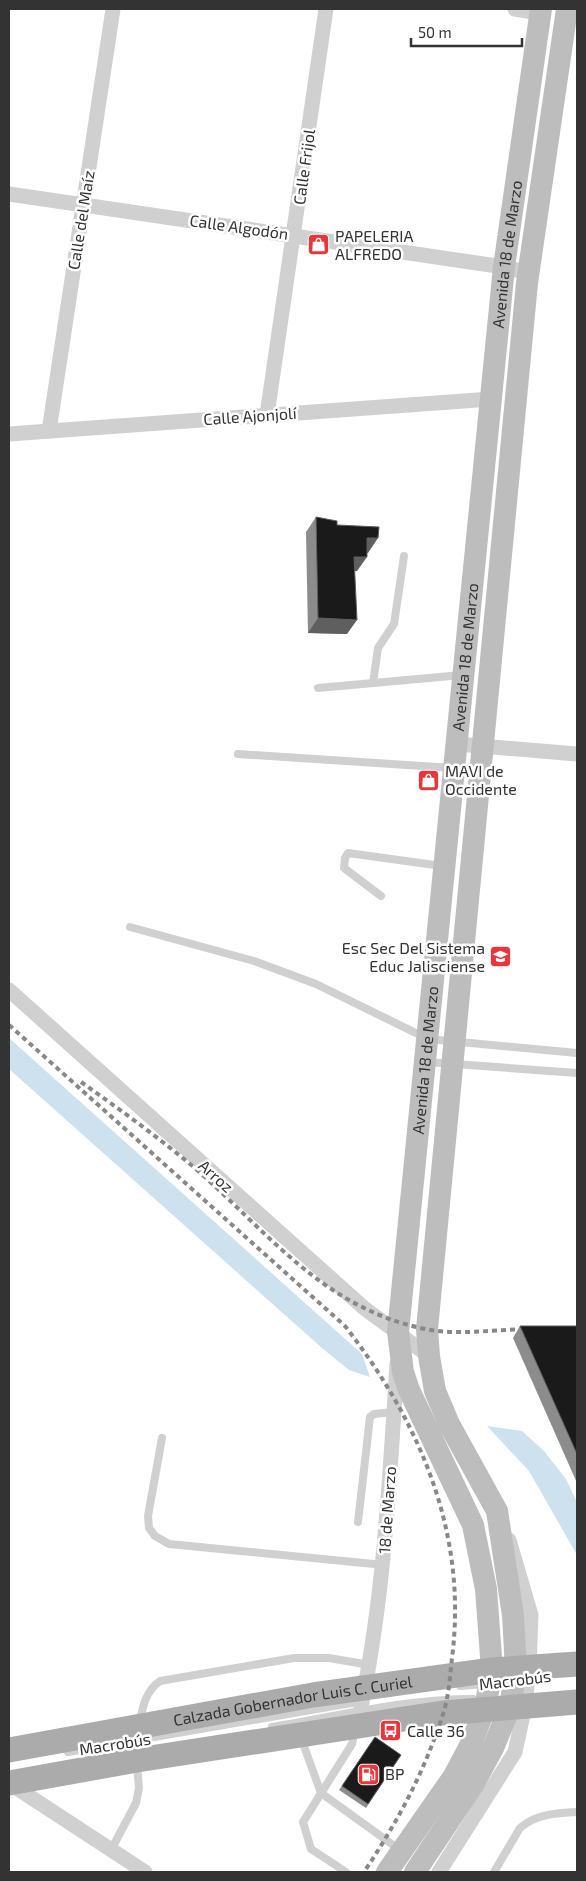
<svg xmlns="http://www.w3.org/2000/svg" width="586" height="1881" viewBox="0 0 586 1881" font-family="'Exo 2',sans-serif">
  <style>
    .water { fill: #cee1ef }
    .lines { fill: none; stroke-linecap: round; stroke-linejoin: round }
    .lane { stroke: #d0d0d0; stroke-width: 8 }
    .street { stroke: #d0d0d0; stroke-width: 15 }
    .secondary { stroke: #bdbdbd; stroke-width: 22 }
    .primary { stroke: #ababab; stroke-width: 25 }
    .rail { stroke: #888; stroke-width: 4; stroke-dasharray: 5 4; stroke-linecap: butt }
    .wall { fill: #8c8c8c }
    .shaded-wall { fill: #5f5f5f }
    .building { fill: #1a1a1a; stroke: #5f5f5f }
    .labels { text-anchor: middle; stroke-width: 5; stroke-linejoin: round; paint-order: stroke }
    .street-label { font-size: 16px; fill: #333; stroke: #fff }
    .poi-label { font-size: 16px; fill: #333; stroke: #fff; text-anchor: start }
  </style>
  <rect width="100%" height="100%" fill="#fff"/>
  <g class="water">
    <path d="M9,1038L362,1354L370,1377L349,1370L322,1348L9,1069Z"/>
    <path d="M487,1426L522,1431L544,1451L566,1479L577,1502V1555L529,1471Z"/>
  </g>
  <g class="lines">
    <g class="lane">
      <path d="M373,683L378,648L394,624L404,556"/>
      <path d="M318,688L462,675"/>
      <path d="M238,754L453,768"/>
      <path d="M381,896L344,868L345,858L348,853L442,866"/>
      <path d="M130,927L254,961L316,984L428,1039L577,1053"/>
      <path d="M427,1062L577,1073"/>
      <path d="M162,1438L148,1516L149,1528L155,1536L169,1544L384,1565"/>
      <path d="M358,1522L370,1417L374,1414L393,1412"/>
      <path d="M460,1686L486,1684"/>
      <path d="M140,1721C143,1705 146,1691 160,1681L294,1658H329L370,1665"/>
      <path d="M272,1727C339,1716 405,1699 473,1699"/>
      <path d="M301,1738L321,1793L400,1850"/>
      <path d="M68,1752L363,1701"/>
      <path d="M111,1850L136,1803L139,1788L137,1764"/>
      <path d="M346,1872L311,1849L303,1822L352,1744L355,1730"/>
      <path d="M494,1872L520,1828C536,1814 557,1813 577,1812"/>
    </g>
    <g class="street">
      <path d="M515,9L540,13"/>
      <path d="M9,194L504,267L528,273"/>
      <path d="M267,415L326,9"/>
      <path d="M49,431L113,9"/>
      <path d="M9,434L491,399"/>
      <path d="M457,744L577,754"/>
      <path d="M9,990L364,1308L429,1356"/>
      <path d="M357,1726C384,1605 389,1487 397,1364"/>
      <path d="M9,1783L145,1872"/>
      <path d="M439,1872L515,1752L525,1706L529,1668L531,1615L509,1540"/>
    </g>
    <g class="secondary">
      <path id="s1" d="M387,1872L454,1776L471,1744L485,1708L492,1670L486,1589L473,1525L409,1390L403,1372L398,1332L504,267L541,9"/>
      <path d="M415,1872L473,1785L493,1748L510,1707L516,1669L513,1615L497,1511L449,1424L435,1391L429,1356L427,1329L527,283L567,9"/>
    </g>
    <g class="primary">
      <path id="s2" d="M9,1750L313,1695L492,1670L577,1664"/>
      <path d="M9,1783L137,1760L443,1713L577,1702"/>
    </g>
    <g class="rail">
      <path d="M9,1025L345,1326C420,1422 468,1534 452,1658C450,1676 449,1696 443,1714C424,1773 398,1821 364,1872"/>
      <path d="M81,1082C118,1108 155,1135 190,1164C267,1230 320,1307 425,1329C461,1336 496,1329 531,1329"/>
    </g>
  </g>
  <g class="wall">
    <path d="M316,517L337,525L368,553H367L357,571H354L347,634L308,633L306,532Z"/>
    <path d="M520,1326H577V1483L513,1338Z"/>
    <path d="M375,1737L401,1755L366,1808L339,1790Z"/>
  </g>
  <g class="shaded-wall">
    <path d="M367,538H378L368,553L356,552Z"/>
    <path d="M354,557H367L357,571L343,572Z"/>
    <path d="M318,618L357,620L347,634L308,633Z"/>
  </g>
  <g class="building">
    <path d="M316,517L337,521V525L379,527L378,538H367V557H354L357,620L318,618Z"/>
    <path d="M520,1326H577V1454Z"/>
    <path d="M375,1737L401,1755L368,1804L342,1786Z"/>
  </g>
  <defs>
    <symbol id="shop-square" viewBox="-11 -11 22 22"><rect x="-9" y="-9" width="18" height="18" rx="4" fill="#ea353b" stroke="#fff"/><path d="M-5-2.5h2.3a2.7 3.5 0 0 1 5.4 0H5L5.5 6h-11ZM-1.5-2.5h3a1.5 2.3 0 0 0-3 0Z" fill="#fff"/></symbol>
    <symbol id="school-square" viewBox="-11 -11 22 22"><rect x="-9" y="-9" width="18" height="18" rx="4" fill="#ea353b" stroke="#fff"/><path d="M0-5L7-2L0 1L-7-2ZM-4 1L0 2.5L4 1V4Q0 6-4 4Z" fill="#fff"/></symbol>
    <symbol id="bus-square" viewBox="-11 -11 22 22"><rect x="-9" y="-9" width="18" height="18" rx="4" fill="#ea353b" stroke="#fff"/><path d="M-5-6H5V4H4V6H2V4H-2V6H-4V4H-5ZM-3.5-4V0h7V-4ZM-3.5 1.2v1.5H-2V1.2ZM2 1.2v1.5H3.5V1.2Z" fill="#fff"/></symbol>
    <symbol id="fuel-square" viewBox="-11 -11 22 22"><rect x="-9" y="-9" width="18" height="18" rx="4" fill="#ea353b" stroke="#fff"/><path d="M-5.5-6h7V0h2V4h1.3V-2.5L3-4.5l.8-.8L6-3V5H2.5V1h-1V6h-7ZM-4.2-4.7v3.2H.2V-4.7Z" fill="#fff"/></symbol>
  </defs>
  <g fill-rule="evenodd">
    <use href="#shop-square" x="306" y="232" width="25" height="25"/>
    <use href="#shop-square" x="416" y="768" width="25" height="25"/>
    <use href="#school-square" x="488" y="944" width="25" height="25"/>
    <use href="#bus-square" x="378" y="1718" width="25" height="25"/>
    <use href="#fuel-square" x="356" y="1762" width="25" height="25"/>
  </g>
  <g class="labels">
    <g class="street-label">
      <text transform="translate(304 167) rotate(-82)" y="6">Calle Frijol</text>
      <text transform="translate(81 220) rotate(-81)" y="6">Calle del Maíz</text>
      <text transform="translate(239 227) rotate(8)" y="6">Calle Algodón</text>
      <text dy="6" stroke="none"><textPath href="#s1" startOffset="1669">Avenida 18 de Marzo</textPath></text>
      <text transform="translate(250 416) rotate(-4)" y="6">Calle Ajonjolí</text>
      <text dy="6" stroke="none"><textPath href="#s1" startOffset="1264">Avenida 18 de Marzo</textPath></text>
      <text dy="6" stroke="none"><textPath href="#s1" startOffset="859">Avenida 18 de Marzo</textPath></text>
      <text transform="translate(216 1176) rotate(42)" y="6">Arroz</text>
      <text transform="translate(387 1510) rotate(-86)" y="6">18 de Marzo</text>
      <text transform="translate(515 1680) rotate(-7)" y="6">Macrobús</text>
      <text dy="6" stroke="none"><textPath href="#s2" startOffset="288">Calzada Gobernador Luis C. Curiel</textPath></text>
      <text transform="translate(115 1744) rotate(-9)" y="6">Macrobús</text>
    </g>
    <g class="poi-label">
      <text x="335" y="242">PAPELERIA<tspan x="335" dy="18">ALFREDO</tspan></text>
      <text x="445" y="777">MAVI de<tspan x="445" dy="18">Occidente</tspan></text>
      <text x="485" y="954" text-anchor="end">Esc Sec Del Sistema<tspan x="485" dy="18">Educ Jalisciense</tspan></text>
      <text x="407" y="1737">Calle 36</text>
      <text x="385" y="1780">BP</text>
    </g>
  </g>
  <rect width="586" height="1881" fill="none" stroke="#333333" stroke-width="20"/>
  <path d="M411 38v8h111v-8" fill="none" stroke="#333333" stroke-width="2.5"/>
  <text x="418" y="38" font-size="15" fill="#333333" stroke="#ffffff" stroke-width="4" paint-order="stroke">50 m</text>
</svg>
